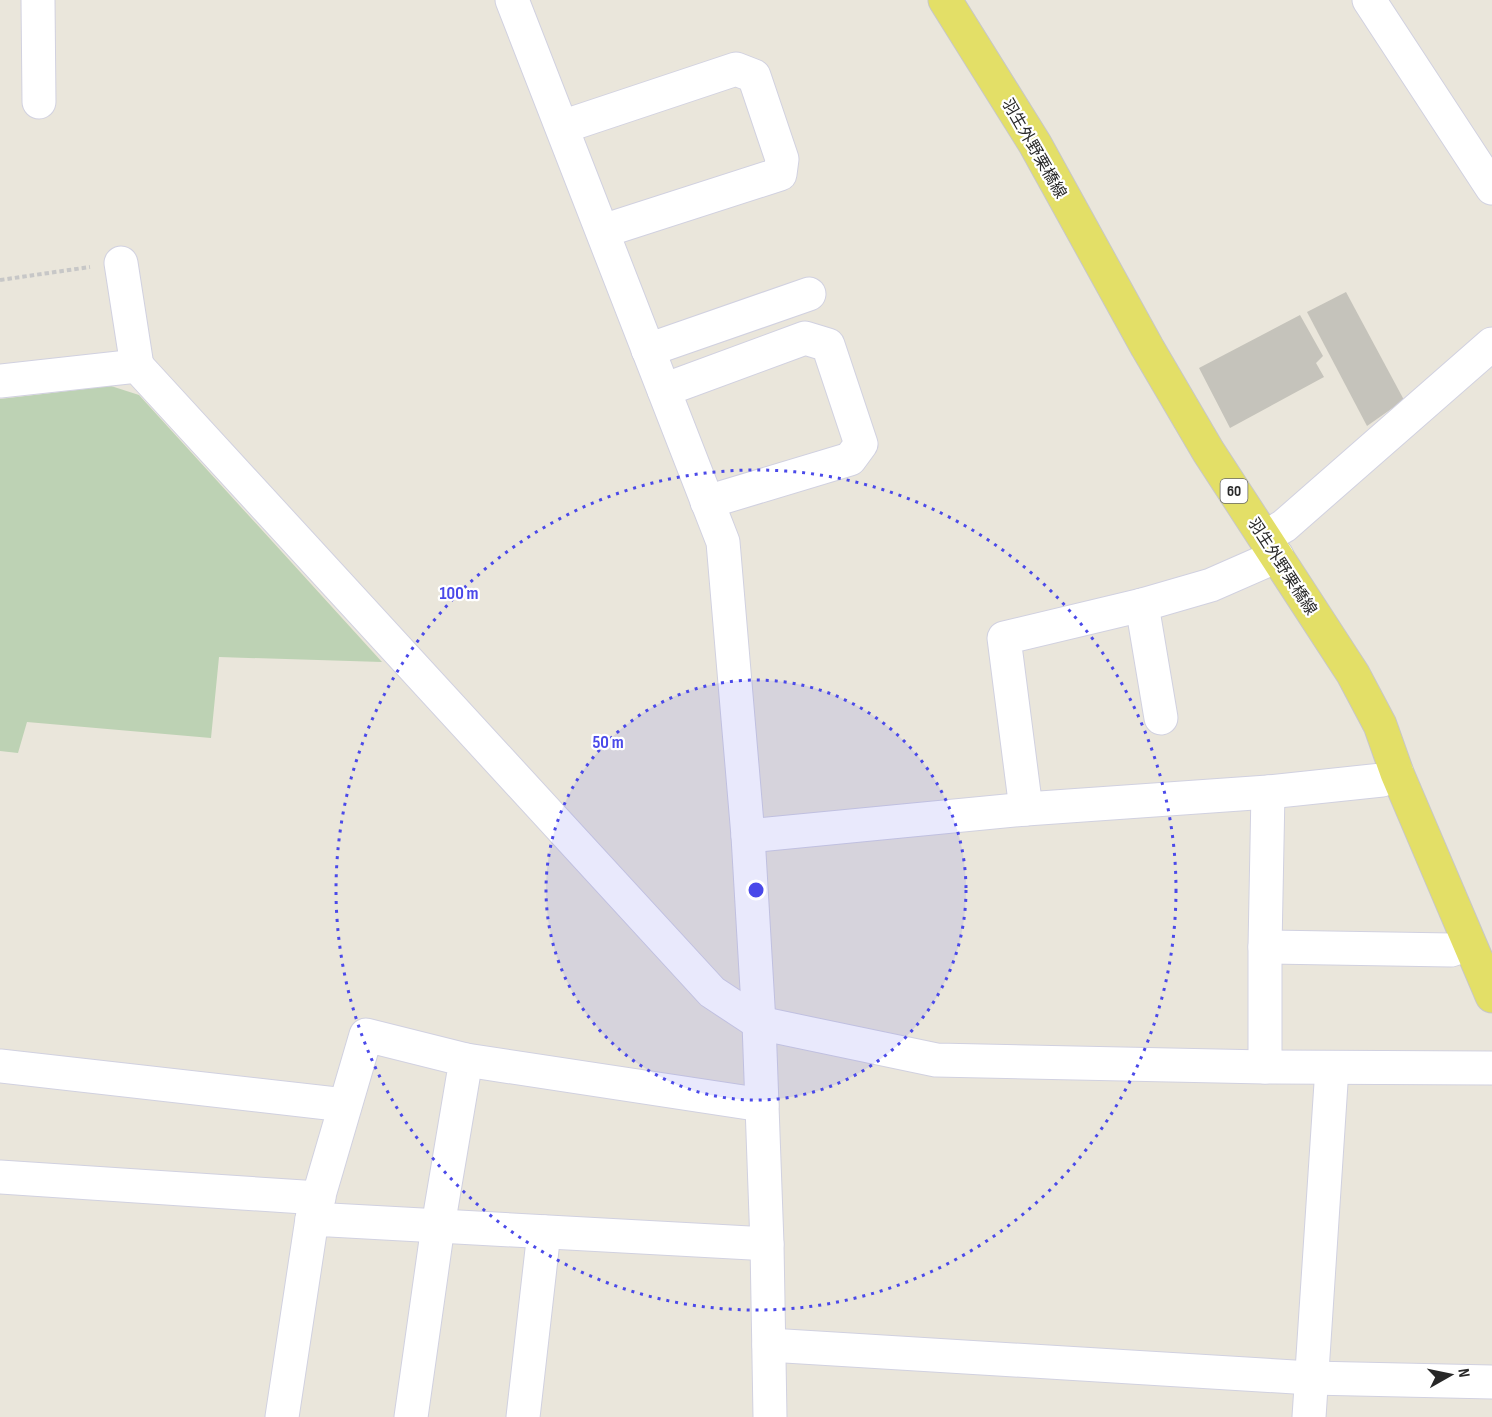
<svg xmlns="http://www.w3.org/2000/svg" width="1492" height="1417" viewBox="0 0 1492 1417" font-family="'Sofia Sans Condensed','Noto Sans JP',sans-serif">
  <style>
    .cemetery { fill: #bdd2b4 }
    .building { fill: #c5c3bb }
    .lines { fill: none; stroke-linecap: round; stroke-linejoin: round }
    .minor-casing { stroke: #d1d1e0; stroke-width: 35 }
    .major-casing { stroke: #c7c7c7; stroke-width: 35 }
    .path { stroke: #c7c7c7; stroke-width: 4; stroke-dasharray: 4.5 3; stroke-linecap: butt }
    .minor { stroke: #fff; stroke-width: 33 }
    .major { stroke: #e3df67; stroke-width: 33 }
    .ring { fill: none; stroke: #4a49e9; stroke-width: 3; stroke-dasharray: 3 6 }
    .labels { text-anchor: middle; stroke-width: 4.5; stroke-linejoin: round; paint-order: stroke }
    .shield { fill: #fff; stroke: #686868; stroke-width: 1.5 }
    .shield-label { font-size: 15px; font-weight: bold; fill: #282828 }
    .street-label { font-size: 16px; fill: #282828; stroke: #fff }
    .centre { fill: #4a49e9; stroke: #fff; stroke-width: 3 }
    .ring-label { font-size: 18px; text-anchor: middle; font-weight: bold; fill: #4a49e9; stroke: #fff; stroke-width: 4.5; stroke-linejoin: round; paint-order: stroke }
  </style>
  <rect width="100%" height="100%" fill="#eae6db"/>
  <path class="cemetery" d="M111,386L139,395L382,662L219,657L211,738L27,722L18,753L0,751V399Z"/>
  <g class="building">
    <path d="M1346,292L1404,400L1367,426L1307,312Z"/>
    <path d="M1300,315L1323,356L1316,363L1324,377L1230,428L1199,368Z"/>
  </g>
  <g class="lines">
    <defs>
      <g id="minor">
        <path d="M38,0L39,102"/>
        <path d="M512,0L723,542L748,836L759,1023L767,1244L770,1417"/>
        <path d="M1369,0L1492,188"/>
        <path d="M562,127L736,69L754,76L782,159L780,174L603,231"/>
        <path d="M121,263L137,366"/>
        <path d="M648,350L809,294"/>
        <path d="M0,381L137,366L712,992L759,1023L936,1060L1265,1067L1492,1068"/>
        <path d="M664,390L805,338L828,345L861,444L850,459L707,502"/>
        <path d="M1265,537L1284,526L1492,344"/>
        <path d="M1277,556L1211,585L1142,605L1004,638L1026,809L1268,792L1382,780L1397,773"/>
        <path d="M1142,605L1161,718"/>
        <path d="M748,836L1026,809"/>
        <path d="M1265,947L1451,950L1469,944"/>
        <path d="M466,1060L762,1105"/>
        <path d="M0,1066L345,1105"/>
        <path d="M1265,1067V947L1268,792"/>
        <path d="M0,1177L319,1198"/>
        <path d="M312,1219L366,1035L466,1060L438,1226L411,1417"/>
        <path d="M769,1345L1311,1378L1492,1382"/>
        <path d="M282,1417L312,1219L767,1244"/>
        <path d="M523,1417L544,1232"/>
        <path d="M1309,1417L1332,1068"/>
      </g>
      <path id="major" d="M945,0L1035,144L1147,347L1208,451L1353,674L1380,725L1397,773L1492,996"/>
    </defs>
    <use href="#minor" class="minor-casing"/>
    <use href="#major" class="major-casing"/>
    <path class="path" d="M0,280L90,267"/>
    <use href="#minor" class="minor"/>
    <use href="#major" class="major"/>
  </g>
  <circle cx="756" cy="890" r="210" fill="#4a49e9" fill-opacity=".12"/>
  <g class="ring">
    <circle cx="756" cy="890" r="210"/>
    <circle cx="756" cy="890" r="420"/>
  </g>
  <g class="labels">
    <rect class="shield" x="1220.5" y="479" width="27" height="24" rx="4.5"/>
    <g class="shield-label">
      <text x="1234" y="496">60</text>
    </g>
    <g class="street-label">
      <text transform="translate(1035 148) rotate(60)" y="6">羽生外野栗橋線</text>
      <text transform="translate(1283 566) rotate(57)" y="6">羽生外野栗橋線</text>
    </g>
  </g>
  <circle cx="756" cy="890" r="9" class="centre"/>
  <g class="ring-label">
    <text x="459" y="599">100 m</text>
    <text x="608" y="748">50 m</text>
  </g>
  <g transform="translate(1450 1375) rotate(81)" stroke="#ffffff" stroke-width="4.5" paint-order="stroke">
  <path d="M0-4.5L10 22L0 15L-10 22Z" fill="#282828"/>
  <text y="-9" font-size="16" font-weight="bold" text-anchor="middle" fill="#282828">N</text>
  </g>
</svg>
